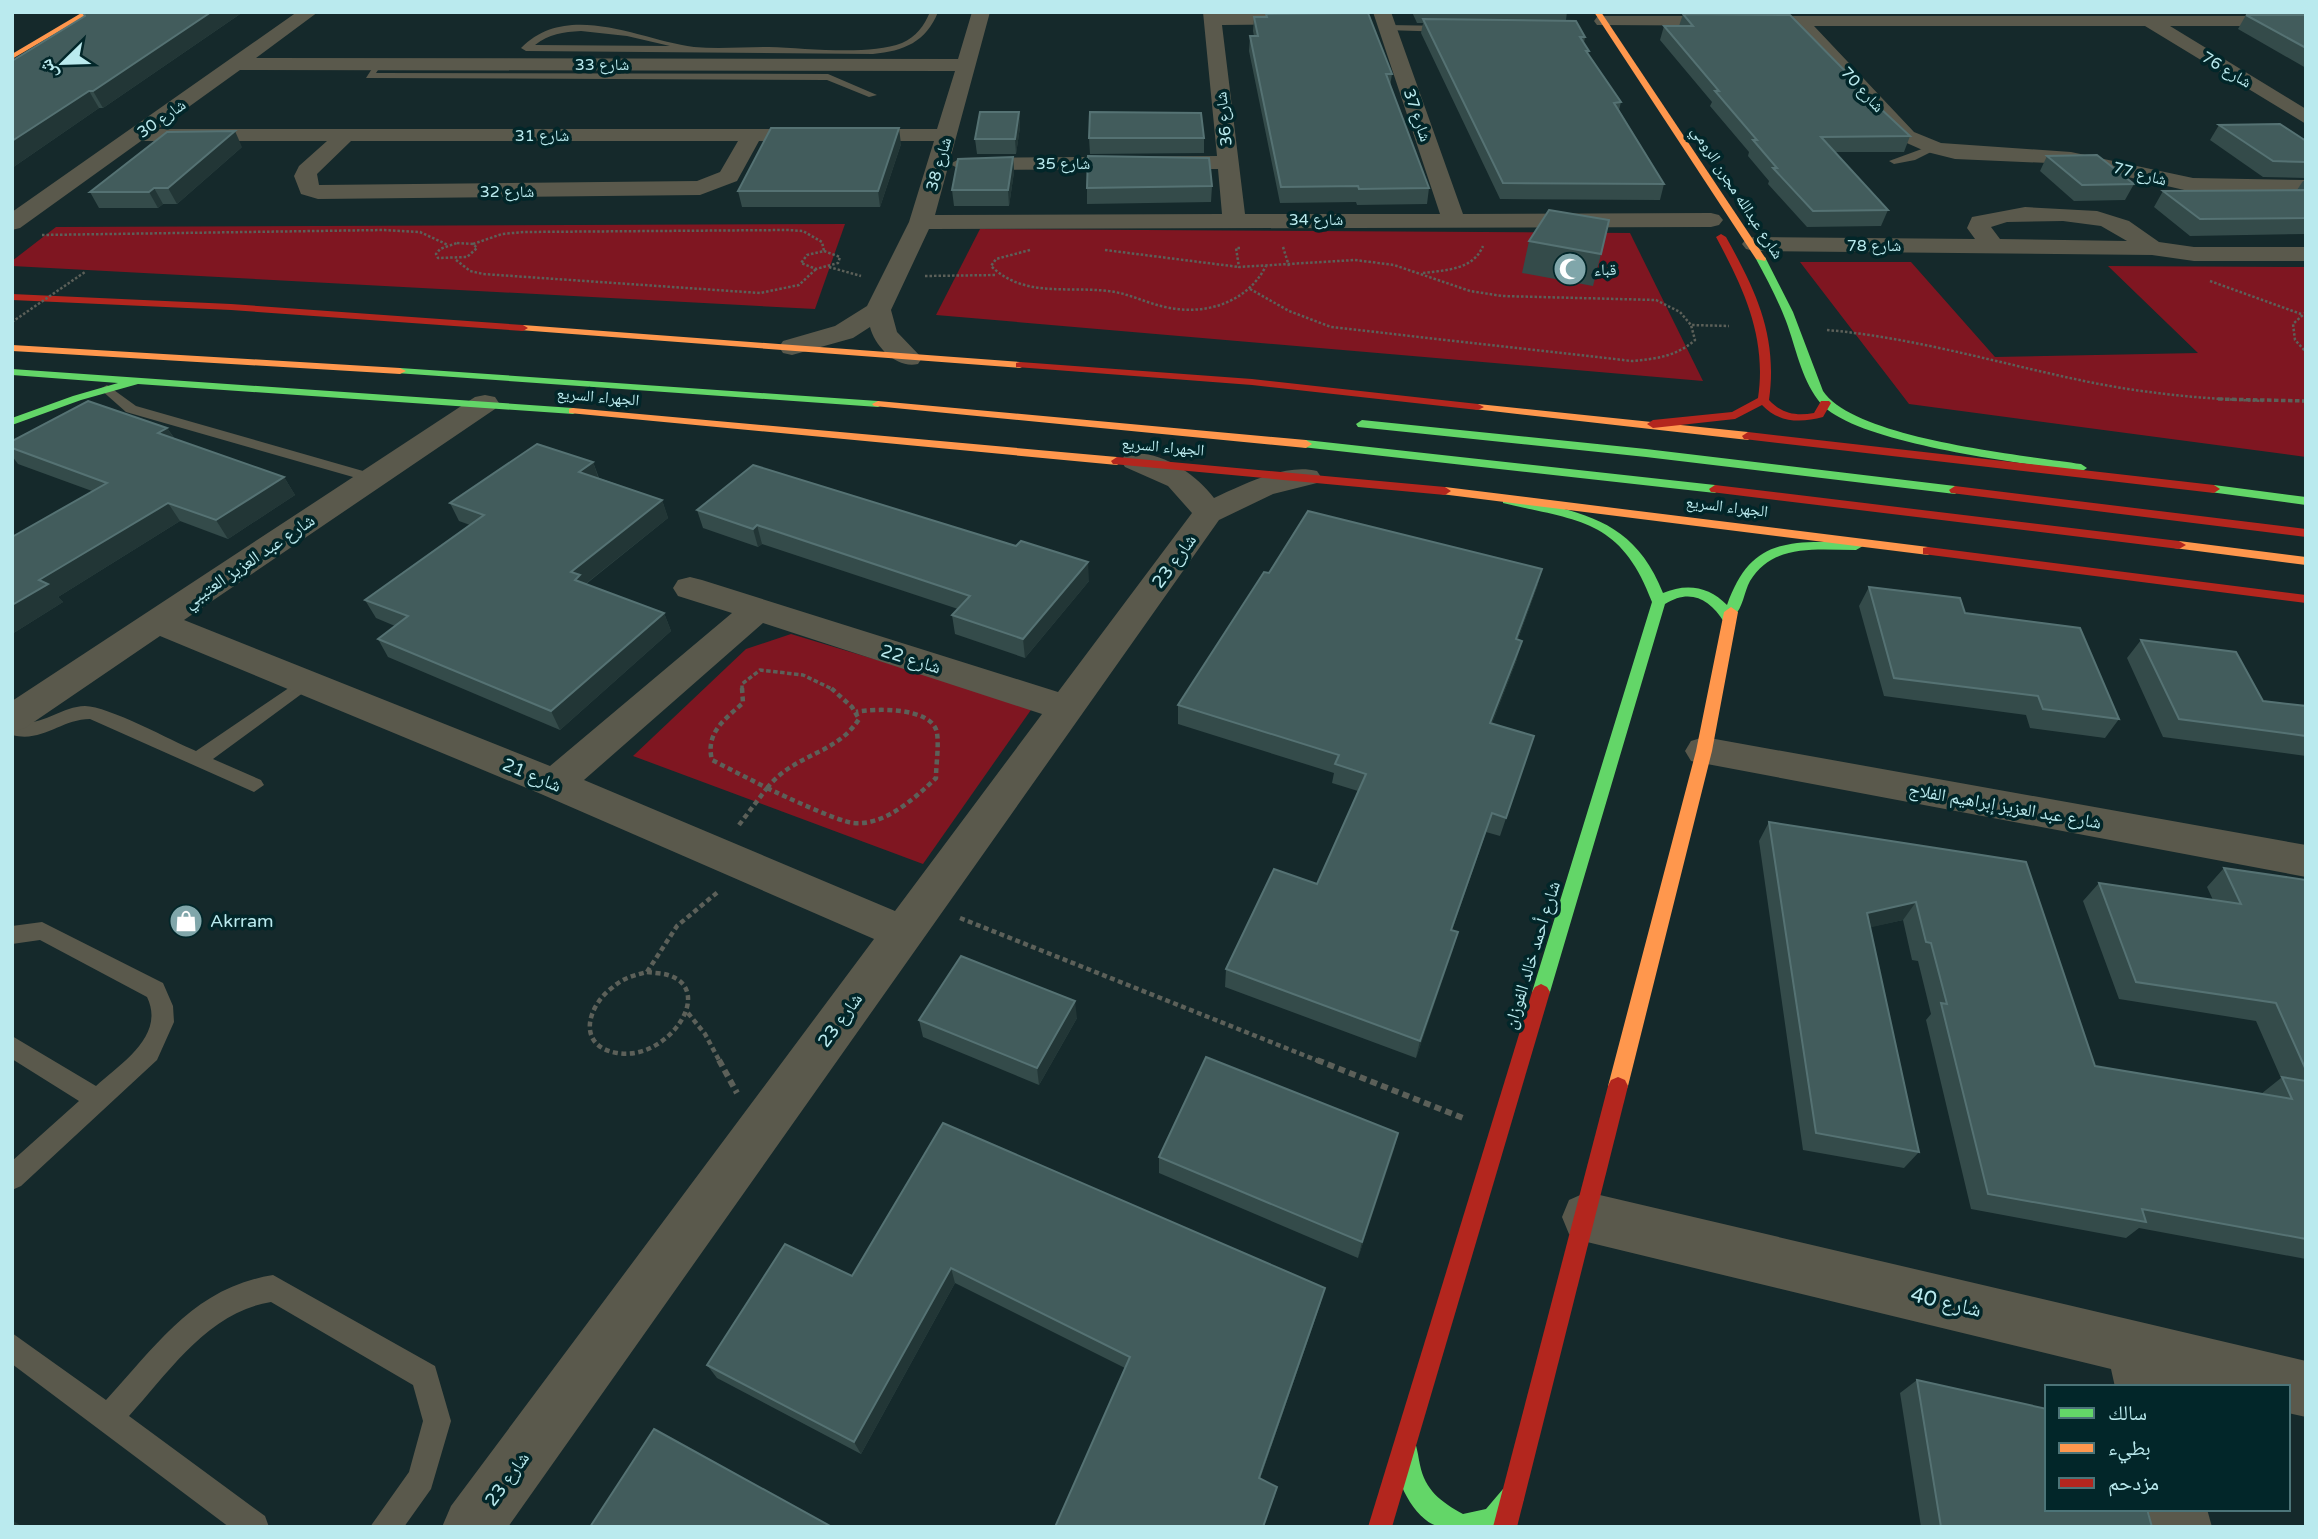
<svg xmlns="http://www.w3.org/2000/svg" width="2318" height="1539" viewBox="0 0 2318 1539" font-family="'Varela Round','Noto Naskh Arabic',sans-serif">
  <style>
    .green { fill: #7f1621 }
    .lines { fill: none; stroke-linecap: round; stroke-linejoin: round }
    .path-far3 { stroke: #5c6059; stroke-width: 2.5; stroke-dasharray: 2.5 2; stroke-linecap: butt }
    .path-far2 { stroke: #5c6059; stroke-width: 3.5; stroke-dasharray: 4.5 2.5; stroke-linecap: butt }
    .path-far1 { stroke: #5c6059; stroke-width: 4.5; stroke-dasharray: 5 3.5; stroke-linecap: butt }
    .path { stroke: #5c6059; stroke-width: 6; stroke-dasharray: 7 4.5; stroke-linecap: butt }
    .lane { fill: #5a594c; fill-rule: evenodd }
    .street { fill: #5a594c; fill-rule: evenodd }
    .fast { fill: #63d668; fill-rule: evenodd }
    .slow { fill: #ff974d; fill-rule: evenodd }
    .jam { fill: #b3261e; fill-rule: evenodd }
    .path-bridge { stroke: #5c6059; stroke-width: 2.5; stroke-dasharray: 2.5 2; stroke-linecap: butt }
    .wall { fill: #344b4a }
    .shaded-wall { fill: #223636 }
    .building { fill: #425c5c; stroke: #557273; stroke-width: 2 }
    .labels { text-anchor: middle; stroke-width: 7; stroke-linejoin: round; paint-order: stroke }
    .far-street-label { font-size: 16px; fill: #baeaee; stroke: #022629 }
    .far-poi-label { font-size: 16px; fill: #baeaee; stroke: #022629; text-anchor: start }
    .street-label { font-size: 18px; fill: #baeaee; stroke: #022629 }
    .poi-label { font-size: 18px; fill: #baeaee; stroke: #022629; text-anchor: start }
    .near-street-label { font-size: 21px; fill: #baeaee; stroke: #022629 }
  </style>
  <rect width="100%" height="100%" fill="#15292b"/>
  <g class="green">
    <path d="M845,224L815,309L12,266V261L56,227Z"/>
    <path d="M980,229L1630,233L1703,381L936,315Z"/>
    <path d="M1800,262H1911L1995,357L2198,353L2108,266L2306,267V457L1909,404Z"/>
    <path d="M791,634L1033,707L923,864L633,756L746,649Z"/>
  </g>
  <g class="lines">
    <g class="path-far3">
      <path d="M42,235L384,230L420,232L448,245"/>
      <path d="M457,243L473,244L477,248L467,257L438,258L436,254L440,249Z"/>
      <path d="M473,244L502,234L524,232L788,230L803,231L822,242L824,251"/>
      <path d="M1283,247L1289,266"/>
      <path d="M1240,248H1236L1239,267L1355,260L1394,265L1470,291L1502,296L1656,300L1680,312L1691,325L1729,326"/>
      <path d="M1030,250L996,259L991,266C1024,298 1066,286 1108,291C1128,293 1146,303 1165,307C1205,316 1247,303 1266,266"/>
      <path d="M1105,250L1239,267"/>
      <path d="M824,251L840,257L838,263L816,269L801,263L807,255Z"/>
      <path d="M456,260L470,271L483,274L760,293L799,285L816,269"/>
      <path d="M829,267L861,276"/>
      <path d="M1423,273C1446,270 1473,270 1483,246"/>
      <path d="M925,276L997,275"/>
      <path d="M2210,281L2301,314"/>
      <path d="M1250,289L1289,311L1331,327L1632,361C1656,359 1677,356 1695,340L1691,325"/>
      <path d="M2306,312L2293,324L2295,340L2306,352"/>
      <path d="M1827,330C1918,338 2004,365 2094,383C2150,394 2206,399 2263,401"/>
    </g>
    <g class="path-far2">
      <path d="M2218,399L2306,401"/>
      <path d="M742,690V684L760,670L803,675L834,690"/>
    </g>
    <g class="path-far1">
      <path d="M742,688L743,703C725,719 705,733 712,760L767,788"/>
      <path d="M767,788C784,796 837,821 853,823C885,826 915,798 936,778C936,764 939,747 937,733C933,707 875,708 856,712"/>
      <path d="M767,788C795,753 836,755 859,719L852,707L831,688"/>
      <path d="M739,825L767,788"/>
      <path d="M960,918L1321,1062"/>
      <path d="M647,972C654,973 662,973 668,975C717,990 667,1062 617,1053C576,1046 587,1006 613,987C623,978 635,975 647,972Z"/>
      <path d="M647,972L677,926L719,891"/>
      <path d="M688,1013L705,1034L720,1062"/>
    </g>
    <g class="path">
      <path d="M719,1060L737,1093"/>
      <path d="M1317,1060L1463,1118"/>
    </g>
    <g class="lane">
      <path d="M930,12H938C926,42 904,51 873,54L526,51L521,48C568,0 640,40 694,47C718,49 744,47 769,47C806,48 868,56 902,43C916,37 924,26 930,12ZM581,31L627,36L670,46L535,45C549,34 563,32 581,31Z"/>
      <path d="M1388,25L1449,26L1453,29L1449,32L1385,30Z"/>
      <path d="M377,61L382,64L376,73L828,74L877,95L869,97L827,80L366,78Z"/>
      <path d="M1930,146L1939,148L1915,160L1894,164L1889,161Z"/>
      <path d="M107,385L136,406L377,475L380,478L377,481H367L126,412L100,389Z"/>
      <path d="M305,677L311,679L314,683L311,687L213,759L261,780L264,785L254,792L90,719C61,719 43,743 12,735V721C41,729 58,707 85,706C108,706 172,741 196,751Z"/>
      <path d="M42,922L163,983L173,1006L174,1022L157,1060L21,1186L12,1190V1161L79,1101L12,1059V1036L96,1086C120,1064 166,1036 147,997L40,940L12,944V926Z"/>
      <path d="M273,1275L435,1366L451,1421L431,1489L404,1527H370L409,1472L423,1421L413,1385L271,1302C208,1312 169,1372 129,1416L265,1516L269,1527H229L12,1364V1333L106,1400C158,1344 194,1288 273,1275Z"/>
    </g>
    <g class="street">
      <path d="M297,12H318L256,58L958,59L972,12H990L935,215L1222,214L1218,169L961,170L950,164L961,158L1217,156L1203,12L1306,15L1312,16L1315,20L1312,24L1222,25L1245,214H1440L1373,12H1391L1463,214L1711,213L1719,215L1723,220L1719,225L1711,227L929,229L891,310L897,332L922,358L918,364C897,369 875,347 870,327L853,338L792,355L783,353L779,347L783,341L835,326L867,306L909,222L934,141H759L737,181L700,195L318,199L301,194L294,176L299,166L327,141H141L20,228L12,230V212ZM240,70L955,71L937,129H158ZM351,141H738L720,172L697,181L319,185L317,174Z"/>
      <path d="M1603,16H2306V26H2170L2306,109V124L2145,26H1814L1914,132L1941,143L2071,152L2193,178L2306,180V194L2223,195L2193,192L2071,164L1955,159L1927,152L1900,140L1794,26L1597,25L1594,21L1597,17Z"/>
      <path d="M2025,207L2097,211L2129,221L2159,242L2194,247H2306V261H2194L2152,255L1754,251L1746,249L1742,244L1746,239L1754,237L1975,239L1967,228L1972,217ZM2063,221L2101,226L2127,241L2000,239L1991,227L2007,222Z"/>
      <path d="M485,395L495,397L499,403L495,409L184,620L550,766L732,613L678,596L673,588L678,580L690,577L702,580L1058,692L1192,513L1168,486L1125,467L1121,461L1125,455C1157,447 1196,474 1214,498C1243,485 1284,463 1317,471L1321,477L1317,483L1273,494L1219,520L508,1527H442L451,1506L874,939L541,794L160,636L25,728L12,732V701L475,397ZM763,623L1042,714L895,911L584,780Z"/>
      <path d="M1704,737L2306,845V877L1691,761L1685,751L1691,741Z"/>
      <path d="M1587,1192L2306,1361V1417L2288,1413V1387H2182L2170,1384L2171,1387H2115L2111,1369L1587,1242L1569,1234L1562,1217L1569,1200Z"/>
      <path d="M2148,1509H2207L2212,1527H2152Z"/>
    </g>
    <g class="fast">
      <path d="M1757,257H1765L1793,312L1823,391C1855,439 2023,455 2081,464L2087,468L2081,472C2026,463 1849,444 1818,400C1801,377 1796,348 1786,321C1778,300 1767,279 1756,259Z"/>
      <path d="M400,368L878,401L884,404L878,407L396,373V369Z"/>
      <path d="M12,369L573,408L579,411L573,414L138,384L81,400L12,425V418L73,396L118,383L12,375Z"/>
      <path d="M1362,420L1646,449L1955,486L1961,490L1955,494L1646,457L1358,427L1356,424Z"/>
      <path d="M1306,440L1715,485L1721,489L1715,493L1302,447V441Z"/>
      <path d="M2214,485L2306,497V505L2210,492V486Z"/>
      <path d="M1507,496C1579,512 1633,517 1663,593C1686,583 1709,586 1727,605C1746,552 1772,541 1826,542C1837,542 1854,539 1863,546L1856,550C1817,550 1773,543 1750,581C1744,592 1743,608 1734,616L1736,619L1734,622H1724C1710,599 1690,588 1665,604L1550,992L1547,997L1541,1000L1535,997L1532,992L1652,602C1621,519 1579,521 1503,503V497Z"/>
      <path d="M1405,1433L1413,1437C1417,1446 1418,1455 1420,1465C1425,1490 1441,1502 1463,1514L1486,1509L1503,1489L1512,1486L1521,1489L1524,1498L1521,1507L1503,1527C1488,1527 1449,1530 1437,1526C1409,1517 1386,1462 1397,1437Z"/>
    </g>
    <g class="slow">
      <path d="M83,12H92L12,59V54Z"/>
      <path d="M1594,12H1601L1766,259L1765,261L1756,259Z"/>
      <path d="M523,325L1020,362L1026,365L1020,368L519,330L518,328Z"/>
      <path d="M12,345L400,368L406,371L400,374L12,351Z"/>
      <path d="M878,401L1306,440L1312,444L1306,448L874,406L872,404Z"/>
      <path d="M1478,404L1748,432L1754,436L1748,440L1474,409V405Z"/>
      <path d="M573,408L1117,457L1123,461L1117,465L569,413V409Z"/>
      <path d="M1445,487L1928,547L1935,551L1928,555L1441,494V488Z"/>
      <path d="M2179,541L2306,557V565L2174,548L2172,545Z"/>
      <path d="M1731,607L1738,612L1712,751L1628,1086L1625,1092L1618,1095L1611,1092L1608,1086L1696,751L1724,612Z"/>
    </g>
    <g class="jam">
      <path d="M1721,234L1726,237C1756,291 1778,336 1769,400C1782,414 1796,416 1814,413L1821,401H1829L1831,403L1823,417C1801,423 1779,423 1762,405L1735,419L1653,428L1647,424L1653,420L1732,412L1758,398C1767,338 1744,289 1716,237Z"/>
      <path d="M12,294L231,304L523,325L528,328L523,331L231,310L12,300Z"/>
      <path d="M1020,362L1252,379L1478,404L1484,407L1478,410L1252,385L1016,367V363Z"/>
      <path d="M1748,432L2214,485L2220,489L2214,493L1744,439L1742,436Z"/>
      <path d="M1117,457L1445,487L1451,491L1445,495L1113,464L1111,461Z"/>
      <path d="M1715,485L2179,541L2186,545L2179,549L1711,492L1709,489Z"/>
      <path d="M1955,486L2306,529V537L1951,493L1949,490Z"/>
      <path d="M1928,547L2306,595V603L1923,554V548Z"/>
      <path d="M1541,984L1547,987L1550,992L1392,1527H1368L1532,992L1535,987Z"/>
      <path d="M1618,1077L1625,1080L1628,1086L1517,1527H1493L1608,1086L1611,1080Z"/>
    </g>
    <path class="path-bridge" d="M12,322L85,272"/>
  </g>
  <g class="wall">
    <path d="M243,12L103,108H99L12,168V61L85,17Z"/>
    <path d="M1412,12H1567L1566,20L1585,37L1584,43L1589,51L1588,54L1621,102L1619,110L1664,184L1660,200L1500,199L1421,33L1423,23H1417Z"/>
    <path d="M1665,12H1770L1769,13H1666Z"/>
    <path d="M2210,12H2306V14L2212,13Z"/>
    <path d="M1266,14L1392,74L1390,86L1429,188L1427,204L1357,205L1356,202L1280,203L1249,51L1250,36H1254L1253,31L1254,17H1266Z"/>
    <path d="M1683,14L1854,80L1853,83L1910,136L1904,152H1835L1888,210L1881,226L1807,227L1768,184L1769,181L1748,156L1749,152L1710,106L1712,102L1660,40L1664,26H1679Z"/>
    <path d="M2246,15H2306V68L2238,29Z"/>
    <path d="M1019,112L1020,127L1016,154H977L975,139Z"/>
    <path d="M2219,125L2306,141V178L2263,177L2210,140Z"/>
    <path d="M1089,138H1204V153L1090,154Z"/>
    <path d="M901,144L880,207H742L738,191Z"/>
    <path d="M242,147L177,204H163L158,208H99L90,192Z"/>
    <path d="M2047,156L2134,184L2125,200L2074,201L2040,171Z"/>
    <path d="M1013,157L1014,172L1009,206H954L952,190Z"/>
    <path d="M2303,181H2306V234L2190,236L2154,207L2163,191L2297,190Z"/>
    <path d="M1212,186L1211,202L1087,204V188Z"/>
    <path d="M1529,241L1601,254L1593,286L1522,273Z"/>
    <path d="M167,428L175,439L284,477L295,495L228,539L180,521L58,597L63,602L12,634V537L92,491L18,464L12,456V441Z"/>
    <path d="M593,462L599,478L662,500L668,518L586,584L664,613L671,631L560,730L388,657L378,639L395,626L376,618L365,600L470,525L459,521L450,503Z"/>
    <path d="M697,510L1089,581L1025,658L955,634L952,615L958,609L762,544L758,547L703,528Z"/>
    <path d="M1542,569L1537,587L1518,639L1517,659L1492,723L1534,736L1500,836L1486,832L1452,930L1458,932L1416,1058L1225,987L1226,969L1317,884L1358,791L1332,783L1334,773L1178,724V705L1269,573Z"/>
    <path d="M1869,587L1965,613L2119,719L2105,738L2030,728L2026,715L1884,696L1859,606Z"/>
    <path d="M2141,640L2263,701L2306,706V756L2163,737L2127,658Z"/>
    <path d="M1769,822L2026,862L2095,1066L2261,1094L2281,1078L2256,1021L2119,999L2083,901L2099,883L2213,900L2207,887L2224,868L2306,880V1259L2139,1228L2126,1238L1971,1209L1926,1020L1931,1014L1918,961L1912,960L1903,920L1870,927L1919,1152L1904,1168L1803,1150L1759,841Z"/>
    <path d="M1077,1018L1039,1085L923,1037L919,1020Z"/>
    <path d="M943,1123L1321,1302L1260,1479L1277,1487L1274,1498L1125,1368L955,1283L861,1454L717,1378L707,1365L852,1276Z"/>
    <path d="M1398,1133L1358,1258L1159,1173V1157Z"/>
    <path d="M1917,1380L2152,1527H1921L1900,1393Z"/>
  </g>
  <g class="shaded-wall">
    <path d="M211,12H243L103,108L93,91Z"/>
    <path d="M89,91L99,108L12,168V141Z"/>
    <path d="M1019,112L1020,127L1016,154L1015,139Z"/>
    <path d="M899,128L901,144L880,207L878,191Z"/>
    <path d="M235,131L242,147L177,204L168,188Z"/>
    <path d="M1013,157L1014,172L1009,206L1008,190Z"/>
    <path d="M154,188L163,204L158,208L149,192Z"/>
    <path d="M167,428L179,446L158,433Z"/>
    <path d="M593,462L599,480L579,472Z"/>
    <path d="M284,477L295,495L228,539L216,520Z"/>
    <path d="M662,500L668,518L584,585L583,598L571,572Z"/>
    <path d="M168,503L180,521L58,597L63,602L12,634V605L39,580Z"/>
    <path d="M757,525L762,544L758,547L753,529Z"/>
    <path d="M1088,562L1089,581L1025,658L1023,639Z"/>
    <path d="M1542,569L1537,587L1511,658L1516,639Z"/>
    <path d="M664,613L671,631L560,730L551,711Z"/>
    <path d="M1522,641L1517,659L1485,742L1490,723Z"/>
    <path d="M1492,813L1486,832L1446,948L1451,930Z"/>
    <path d="M1916,902L1903,920L1855,931L1867,913Z"/>
    <path d="M1458,932L1453,950L1416,1058L1420,1041Z"/>
    <path d="M1075,1001L1077,1018L1039,1085L1037,1068Z"/>
    <path d="M1398,1133L1394,1150L1358,1258L1362,1242Z"/>
    <path d="M951,1268L955,1283L861,1454L854,1442Z"/>
    <path d="M1325,1288L1321,1302L1256,1490L1259,1478Z"/>
    <path d="M1277,1487L1264,1527H1263Z"/>
    <path d="M12,1520L23,1527H12Z"/>
  </g>
  <g class="building">
    <path d="M83,12H211L93,91H89L12,141V61L85,16Z"/>
    <path d="M1368,13L1392,74H1386L1429,188L1359,189L1358,186L1281,187L1250,36H1258L1254,17H1267L1266,14Z"/>
    <path d="M1683,14L1790,15L1854,80H1850L1910,136L1821,137L1888,210L1813,211L1773,168H1777L1753,140H1757L1715,91H1719L1664,26H1693Z"/>
    <path d="M2246,15H2306V48Z"/>
    <path d="M1423,19L1576,21L1585,37H1580L1589,51H1586L1621,102L1614,103L1664,184L1503,183Z"/>
    <path d="M980,112H1019L1015,139H975Z"/>
    <path d="M1090,112L1201,113L1204,138H1089Z"/>
    <path d="M2280,124L2306,141V162L2273,161L2219,125Z"/>
    <path d="M771,128H899L878,191H738Z"/>
    <path d="M235,131L168,188H154L149,192H90L167,132Z"/>
    <path d="M2097,155L2134,184L2082,185L2047,156Z"/>
    <path d="M1088,156L1209,158L1212,186L1087,188Z"/>
    <path d="M1013,157L1008,190H952L958,159Z"/>
    <path d="M2306,190V218L2200,219L2163,191Z"/>
    <path d="M1549,210L1609,220L1601,254L1529,241Z"/>
    <path d="M88,401L167,428L158,433L284,477L216,520L168,503L39,580L48,584L12,605V537L107,483L12,448V441Z"/>
    <path d="M537,444L593,462L579,472L662,500L571,572L580,575L575,580L664,613L551,711L378,639L408,616L365,600L484,515L450,503Z"/>
    <path d="M753,465L1016,546L1021,541L1088,562L1023,639L952,615L970,596L757,525L753,529L697,510Z"/>
    <path d="M1308,511L1542,569L1516,639L1522,641L1490,723L1534,736L1506,818L1492,813L1451,930L1458,932L1420,1041L1226,969L1274,869L1317,884L1366,774L1335,764L1339,755L1178,705L1264,572L1269,573Z"/>
    <path d="M1869,587L1960,598L1965,613L2080,628L2119,719L2043,709L2038,696L1894,678Z"/>
    <path d="M2141,640L2236,652L2263,701L2306,706V736L2179,719Z"/>
    <path d="M1769,822L2026,862L2095,1066L2292,1099L2282,1077L2306,1081V1239L2142,1209L2146,1222L1988,1194L1941,1003L1947,1004L1931,943L1926,942L1916,902L1867,913L1919,1152L1816,1133Z"/>
    <path d="M2224,868L2306,880V1070L2276,1003L2136,982L2099,883L2241,904Z"/>
    <path d="M961,956L1075,1001L1037,1068L919,1020Z"/>
    <path d="M1206,1057L1398,1133L1362,1242L1159,1157Z"/>
    <path d="M943,1123L1325,1288L1259,1478L1277,1487L1263,1527H1055L1130,1357L951,1268L854,1442L707,1365L785,1244L852,1276Z"/>
    <path d="M1917,1380L2047,1409V1509H2147L2152,1527H1941Z"/>
    <path d="M654,1429L832,1527H590Z"/>
  </g>
  <defs>
    <symbol id="mosque-disc" viewBox="-11 -11 22 22"><circle r="9.5" fill="#80a6aa" stroke="#022629"/><path d="M3.5-4.9A6 6 0 1 0 3.5 4.9A5 5 0 1 1 3.5-4.9Z" fill="#fff"/></symbol>
    <symbol id="shop-disc" viewBox="-11 -11 22 22"><circle r="9.5" fill="#80a6aa" stroke="#022629"/><path d="M-5-2.5h2.3a2.7 3.5 0 0 1 5.4 0H5L5.5 6h-11ZM-1.5-2.5h3a1.5 2.3 0 0 0-3 0Z" fill="#fff"/></symbol>
  </defs>
  <g fill-rule="evenodd">
    <use href="#mosque-disc" x="1551" y="250" width="38" height="38"/>
    <use href="#shop-disc" x="167" y="902" width="38" height="38"/>
  </g>
  <g class="labels">
    <g class="far-street-label">
      <text x="602" y="70">شارع 33</text>
      <text transform="translate(2227 69) rotate(31)" y="6">شارع 76</text>
      <text transform="translate(1863 89) rotate(47)" y="6">شارع 70</text>
      <text transform="translate(1418 115) rotate(71)" y="6">شارع 37</text>
      <text transform="translate(161 118) rotate(-35)" y="6">شارع 30</text>
      <text transform="translate(1223 119) rotate(-96)" y="6">شارع 36</text>
      <text x="542" y="141">شارع 31</text>
      <text x="1063" y="169">شارع 35</text>
      <text transform="translate(938 164) rotate(-74)" y="6">شارع 38</text>
      <text transform="translate(2140 173) rotate(14)" y="6">شارع 77</text>
      <text x="507" y="197">شارع 32</text>
      <text transform="translate(1738 192) rotate(57)" y="6">شارع عبدالله مجرن الرومي</text>
      <text x="1316" y="225">شارع 34</text>
      <text x="1874" y="251">شارع 78</text>
      <text transform="translate(598 396) rotate(5)" y="6">الجهراء السريع</text>
      <text transform="translate(1163 446) rotate(5)" y="6">الجهراء السريع</text>
      <text transform="translate(1727 506) rotate(7)" y="6">الجهراء السريع</text>
    </g>
    <g class="far-poi-label">
      <text x="1594" y="275">قباء</text>
    </g>
    <g class="street-label">
      <text transform="translate(249 561) rotate(-34)" y="6">شارع عبد العزيز العتيبي</text>
      <text transform="translate(1174 561) rotate(-54)" y="6">شارع 23</text>
      <text transform="translate(911 659) rotate(17)" y="6">شارع 22</text>
      <text transform="translate(532 775) rotate(22)" y="6">شارع 21</text>
      <text transform="translate(2005 806) rotate(10)" y="6">شارع عبد العزيز إبراهيم الفلاج</text>
      <text transform="translate(1532 955) rotate(-73)" y="6">شارع أحمد خالد الفوزان</text>
      <text transform="translate(840 1020) rotate(-54)" y="6">شارع 23</text>
      <text transform="translate(507 1479) rotate(-54)" y="6">شارع 23</text>
    </g>
    <g class="poi-label">
      <text x="210" y="927">Akrram</text>
    </g>
    <g class="near-street-label">
      <text transform="translate(1946 1302) rotate(13)" y="7">شارع 40</text>
    </g>
  </g>
  <rect width="2318" height="1539" fill="none" stroke="#baeaee" stroke-width="28"/>
  <rect x="2045" y="1385" width="245" height="126" fill="#022629" stroke="#4c7478" stroke-width="2"/>
  <rect x="2059" y="1408" width="35" height="10" fill="#63d668" stroke="#4c7478" stroke-width="2"/>
  <text x="2108" y="1420" font-size="21" fill="#baeaee">سالك</text>
  <rect x="2059" y="1443" width="35" height="10" fill="#ff974d" stroke="#4c7478" stroke-width="2"/>
  <text x="2108" y="1455" font-size="21" fill="#baeaee">بطيء</text>
  <rect x="2059" y="1478" width="35" height="10" fill="#b3261e" stroke="#4c7478" stroke-width="2"/>
  <text x="2108" y="1490" font-size="21" fill="#baeaee">مزدحم</text>
  <g transform="translate(63 63) rotate(247)" stroke="#022629" stroke-width="5" paint-order="stroke">
  <path d="M0-5L12 26L0 18L-12 26Z" fill="#baeaee"/>
  <text y="-10" font-size="19" font-weight="bold" text-anchor="middle" fill="#baeaee">ش</text>
  </g>
</svg>
